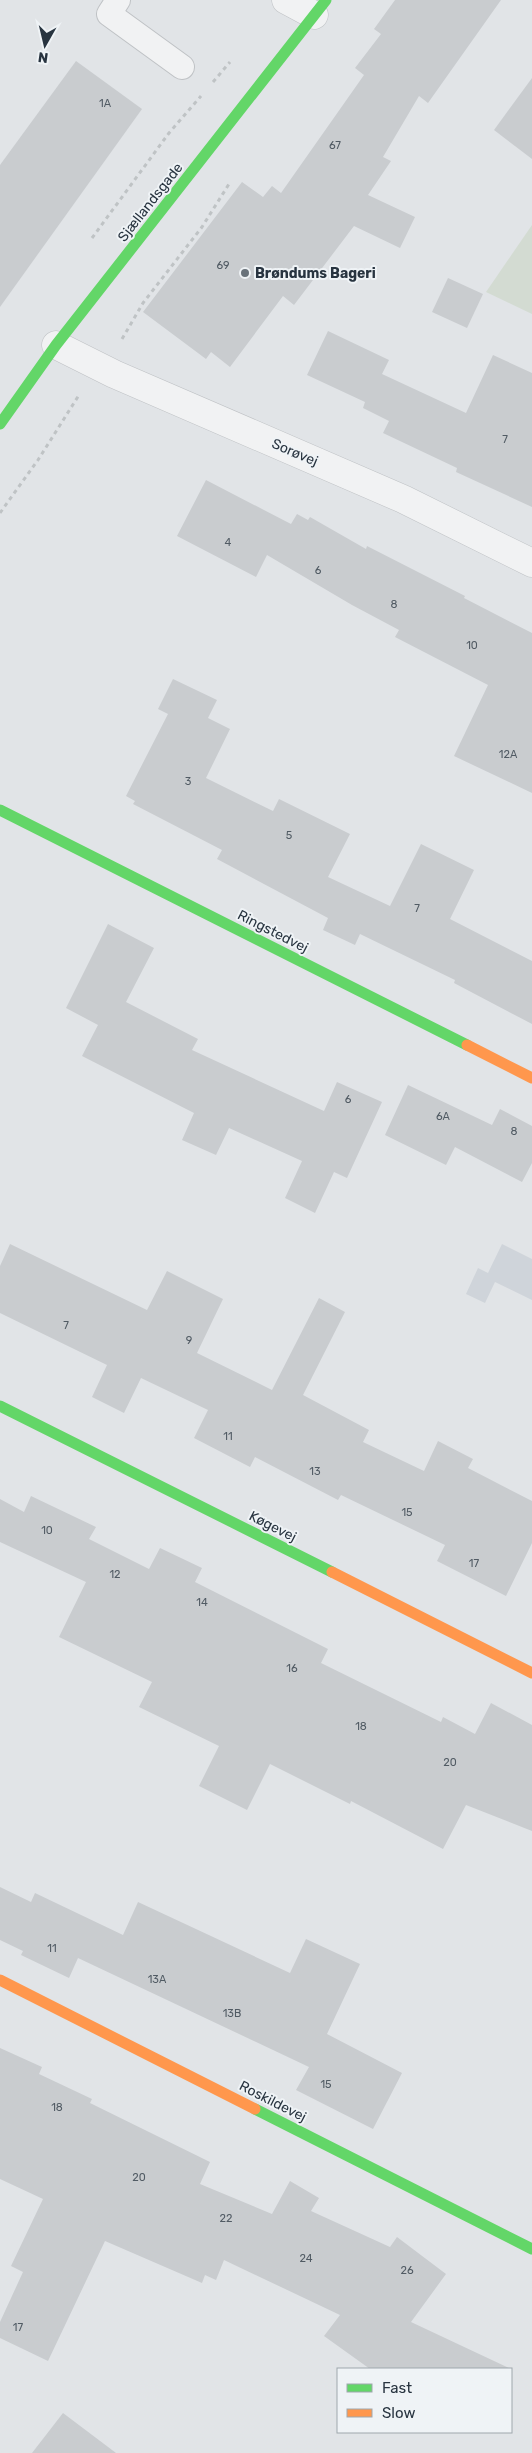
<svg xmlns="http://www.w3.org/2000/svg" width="532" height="2453" viewBox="0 0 532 2453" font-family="Rubik,sans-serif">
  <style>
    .built { fill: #cfd4da }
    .green { fill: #d3dbd2 }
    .building { fill: #c9cccf }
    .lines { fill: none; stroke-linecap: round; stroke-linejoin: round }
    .lane-casing { stroke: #bfc2c5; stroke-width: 26 }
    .street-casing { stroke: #bfc2c5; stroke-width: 29 }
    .path { stroke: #bfc3c5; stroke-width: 3; stroke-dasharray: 4 4; stroke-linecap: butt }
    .lane { stroke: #f1f2f3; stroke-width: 24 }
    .street { stroke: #f1f2f3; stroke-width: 28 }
    .fast { stroke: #63d668; stroke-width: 11 }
    .slow { stroke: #ff974d; stroke-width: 11 }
    .poi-dot { fill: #69727a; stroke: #eff3f6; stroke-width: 2 }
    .labels { text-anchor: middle; stroke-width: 4; stroke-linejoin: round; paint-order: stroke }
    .number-label { font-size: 11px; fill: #515b64 }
    .street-label { font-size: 14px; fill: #283440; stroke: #eff3f6 }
    .poi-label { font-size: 14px; font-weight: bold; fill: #283440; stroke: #eff3f6; text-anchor: start }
  </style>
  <rect width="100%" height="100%" fill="#e1e4e7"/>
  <path class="built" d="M502,1244L532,1259V1300L495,1282L485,1303L466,1294L478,1268L488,1273Z"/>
  <path class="green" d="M532,225V314L486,292Z"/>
  <g class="building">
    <path d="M395,0H501L428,103L419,96L383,157L391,161L368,195L415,217L400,248L354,226L294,305L283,296L230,367L211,352L206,359L143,312L242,182L263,197L272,186L281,193L364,75L355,68L381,34L374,29Z"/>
    <path d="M76,61L142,109L0,307V165Z"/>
    <path d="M532,78V159L494,130Z"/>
    <path d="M448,278L483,294L467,328L432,312Z"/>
    <path d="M328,331L389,360L382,374L466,413L493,355L532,373V507L456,472L457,468L383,433L389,421L363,408L365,402L307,375Z"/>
    <path d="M206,480L291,524L297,514L308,520L310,517L366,549L367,546L465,596L464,598L532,633V793L454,756L488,685L395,637L399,630L352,605L267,555L256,577L177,536Z"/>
    <path d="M173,679L217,700L208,718L230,729L206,778L273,811L279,799L350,834L328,877L390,906L421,844L474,870L450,919L532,961V1024L454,983L455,980L360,934L355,945L323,930L328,918L217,859L222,850L133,804L135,801L126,796L168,714L158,709Z"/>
    <path d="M108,924L154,948L126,1002L198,1039L192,1050L324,1111L337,1082L382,1102L347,1178L334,1172L315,1213L285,1198L302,1161L229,1128L216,1155L182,1140L194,1113L82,1056L98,1025L66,1008Z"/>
    <path d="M408,1085L492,1125L500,1109L532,1126V1163L522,1182L455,1147L446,1165L385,1135Z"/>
    <path d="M10,1244L147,1310L167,1271L223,1299L197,1353L272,1390L319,1298L345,1312L303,1395L369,1430L363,1442L424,1471L438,1441L473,1459L468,1468L532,1501V1543L506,1596L437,1561L445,1545L341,1495L338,1500L255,1457L250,1467L194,1438L208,1410L141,1378L124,1413L92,1397L107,1365L0,1313V1266Z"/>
    <path d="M31,1496L96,1527L89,1539L149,1569L160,1548L202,1568L195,1582L328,1649L321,1663L441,1722L443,1717L475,1734L491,1703L532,1725V1831L466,1805L443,1849L351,1801L350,1804L270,1764L247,1810L199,1786L219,1746L139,1707L152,1682L59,1637L86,1582L0,1542V1499L24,1512Z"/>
    <path d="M0,1887L31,1902L35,1893L123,1935L138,1902L290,1973L306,1939L360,1964L327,2034L402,2073L373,2129L296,2090L309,2067L78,1958L69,1978L21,1955L23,1951L0,1940Z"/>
    <path d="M0,2048L42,2067L39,2074L92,2099L90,2103L210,2162L200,2184L272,2214L290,2181L319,2198L311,2211L390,2247L397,2237L446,2274L411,2322L511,2369H370L324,2336L340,2315L224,2260L216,2280L205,2275L202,2283L105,2241L48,2361L0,2338V2322L23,2272L11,2266L43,2199L0,2179Z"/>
    <path d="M63,2413L116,2453H32Z"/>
  </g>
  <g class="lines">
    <defs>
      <path id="lane" d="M118,0L109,14L182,67"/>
      <g id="street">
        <path d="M286,0L314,15"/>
        <path d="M56,345L114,374L403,499L532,563"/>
      </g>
    </defs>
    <use href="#lane" class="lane-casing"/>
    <use href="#street" class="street-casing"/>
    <g class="path">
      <path d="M213,82L230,62"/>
      <path d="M92,238L169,133L201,96"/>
      <path d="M122,339L143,303L202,227L229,184"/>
      <path d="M0,513L38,460L79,395"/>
    </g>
    <use href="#lane" class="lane"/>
    <use href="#street" class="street"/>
    <g class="fast">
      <path d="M0,424L56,345L326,0"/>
      <path d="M0,810L467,1045"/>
      <path d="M0,1406L332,1572"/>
      <path d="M255,2109L532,2249"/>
    </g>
    <g class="slow">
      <path d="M467,1045L532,1078"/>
      <path d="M332,1572L532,1673"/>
      <path d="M0,1980L255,2109"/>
    </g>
  </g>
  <circle class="poi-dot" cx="245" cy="273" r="5"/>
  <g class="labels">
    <g class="number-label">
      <text x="105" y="107">1A</text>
      <text x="335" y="149">67</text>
      <text x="223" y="269">69</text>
      <text x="505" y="443">7</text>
      <text x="228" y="546">4</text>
      <text x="318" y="574">6</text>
      <text x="394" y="608">8</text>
      <text x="472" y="649">10</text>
      <text x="508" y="758">12A</text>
      <text x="188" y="785">3</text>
      <text x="289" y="839">5</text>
      <text x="417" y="912">7</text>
      <text x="348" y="1103">6</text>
      <text x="443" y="1120">6A</text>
      <text x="514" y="1135">8</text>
      <text x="66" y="1329">7</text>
      <text x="189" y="1344">9</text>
      <text x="228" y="1440">11</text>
      <text x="315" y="1475">13</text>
      <text x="407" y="1516">15</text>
      <text x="47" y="1534">10</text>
      <text x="474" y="1567">17</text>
      <text x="115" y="1578">12</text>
      <text x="202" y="1606">14</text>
      <text x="292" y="1672">16</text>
      <text x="361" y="1730">18</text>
      <text x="450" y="1766">20</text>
      <text x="52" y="1952">11</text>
      <text x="157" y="1983">13A</text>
      <text x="232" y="2017">13B</text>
      <text x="326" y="2088">15</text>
      <text x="57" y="2111">18</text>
      <text x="139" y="2181">20</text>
      <text x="226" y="2222">22</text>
      <text x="306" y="2262">24</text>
      <text x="407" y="2274">26</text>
      <text x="18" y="2331">17</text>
    </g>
    <g class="street-label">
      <text transform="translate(150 202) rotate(-52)" y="5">Sjællandsgade</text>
      <text transform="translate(295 452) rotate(23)" y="5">Sorøvej</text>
      <text transform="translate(273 931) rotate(27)" y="5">Ringstedvej</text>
      <text transform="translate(273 1526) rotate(27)" y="5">Køgevej</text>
      <text transform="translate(273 2101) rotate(27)" y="5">Roskildevej</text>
    </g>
    <g class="poi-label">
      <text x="255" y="278">Brøndums Bageri</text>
    </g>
  </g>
  <rect x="337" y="2368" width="175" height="65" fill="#eff3f6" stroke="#9fa7ad"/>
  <rect x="347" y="2384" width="25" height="8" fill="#63d668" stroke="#9fa7ad"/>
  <text x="382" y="2393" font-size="15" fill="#283440">Fast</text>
  <rect x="347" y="2409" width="25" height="8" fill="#ff974d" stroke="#9fa7ad"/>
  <text x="382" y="2418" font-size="15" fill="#283440">Slow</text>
  <g transform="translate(45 45) rotate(188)" stroke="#eff3f6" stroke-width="4" paint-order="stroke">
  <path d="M0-4L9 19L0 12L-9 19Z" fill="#283440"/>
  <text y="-8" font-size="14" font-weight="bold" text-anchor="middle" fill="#283440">N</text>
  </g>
</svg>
